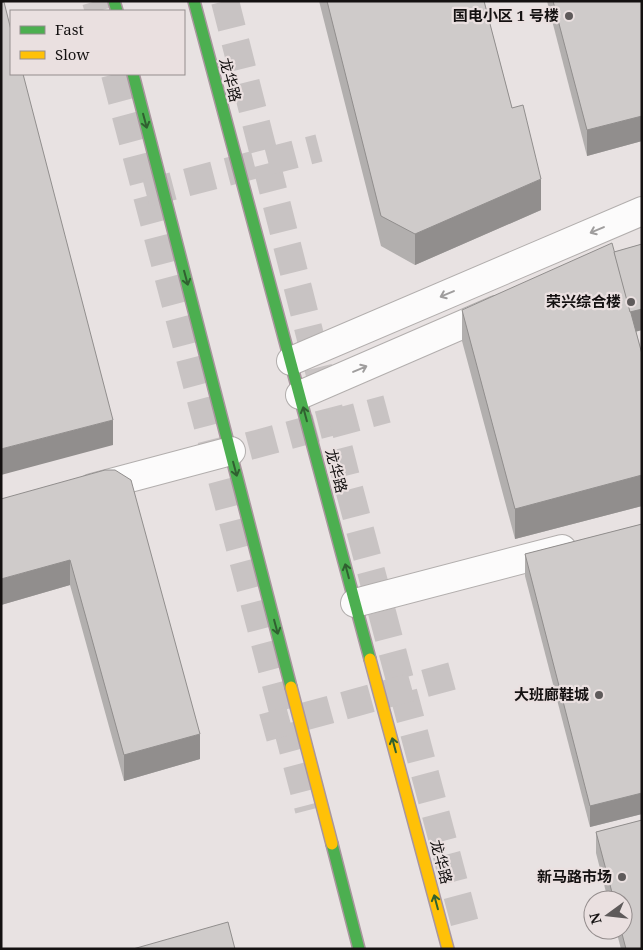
<svg xmlns="http://www.w3.org/2000/svg" width="643" height="950" viewBox="0 0 643 950" font-family="'Noto Serif','Noto Sans SC',serif">
  <style>
    .lines { fill: none; stroke-linecap: round; stroke-linejoin: round }
    .street-tunnel { stroke: #c8c3c3; stroke-width: 28; stroke-dasharray: 28 14; stroke-linecap: butt }
    .street-casing { stroke: #b2aead; stroke-width: 30 }
    .fast-casing { stroke: #a9969e; stroke-width: 14 }
    .slow-casing { stroke: #a9969e; stroke-width: 14 }
    .street { stroke: #fcfbfb; stroke-width: 28 }
    .fast { stroke: #4caf50; stroke-width: 11 }
    .slow { stroke: #ffc107; stroke-width: 11 }
    .wall { fill: #b2afae }
    .shaded-wall { fill: #918e8d }
    .building { fill: #cfcbca; stroke: #918e8d }
    .oneway { stroke: #306030 }
    .oneway2 { stroke: #9f9d9d }
    .poi-dot { fill: #5e5a5a; stroke: #eae0e0; stroke-width: 2 }
    .labels { text-anchor: middle; stroke-width: 4.5; stroke-linejoin: round; paint-order: stroke }
    .poi-label { font-size: 15px; font-weight: bold; fill: #141111; stroke: #eae0e0; text-anchor: end }
    .street-label { font-size: 15px; fill: #141111; stroke: #eae0e0 }
  </style>
  <rect width="100%" height="100%" fill="#e8e2e2"/>
  <g class="lines">
    <g class="street-tunnel">
      <path d="M96,1L99,11"/>
      <path d="M225,1L347,481L465,924"/>
      <path d="M115,74L309,810"/>
      <path d="M146,193L319,148"/>
      <path d="M208,457L387,409"/>
      <path d="M263,728L459,674"/>
    </g>
    <defs>
      <g id="street">
        <path d="M291,361L642,211"/>
        <path d="M300,395L496,310"/>
        <path d="M92,488L231,451"/>
        <path d="M355,603L562,549"/>
      </g>
      <g id="fast">
        <path d="M114,1L117,11"/>
        <path d="M194,1L370,659"/>
        <path d="M133,74L291,687"/>
        <path d="M332,844L359,949"/>
      </g>
      <g id="slow">
        <path d="M370,659L448,949"/>
        <path d="M291,687L332,844"/>
      </g>
    </defs>
    <use href="#street" class="street-casing"/>
    <use href="#fast" class="fast-casing"/>
    <use href="#slow" class="slow-casing"/>
    <use href="#street" class="street"/>
    <use href="#fast" class="fast"/>
    <use href="#slow" class="slow"/>
  </g>
  <g class="wall">
    <path d="M319,1H484L512,108L541,210L415,265L381,246Z"/>
    <path d="M547,1H642V141L587,156Z"/>
    <path d="M642,244V330L636,331L642,354V506L515,539L462,341V310L614,252Z"/>
    <path d="M105,470L200,759L124,781L70,585L1,605Z"/>
    <path d="M642,524V814L590,827L525,576V554Z"/>
    <path d="M642,820V949H621L616,930H623V900H608L596,853V832Z"/>
  </g>
  <g class="shaded-wall">
    <path d="M642,116V141L587,156V130Z"/>
    <path d="M541,179V210L415,265V234Z"/>
    <path d="M642,309V330L628,334V312Z"/>
    <path d="M113,420V445L1,475V449Z"/>
    <path d="M642,475V506L515,539V509Z"/>
    <path d="M70,560V585L1,605V579Z"/>
    <path d="M200,734V759L124,781V755Z"/>
    <path d="M642,793V814L590,827V806Z"/>
  </g>
  <g class="building">
    <path d="M327,1H484L512,108L523,105L541,179L415,234L381,216Z"/>
    <path d="M553,1H642V116L587,130Z"/>
    <path d="M4,2L11,30V74H23L113,420L1,449V3Z"/>
    <path d="M612,243L642,354V475L515,509L462,310Z"/>
    <path d="M642,244V309L630,312L614,252Z"/>
    <path d="M105,470H115L131,480L200,734L124,755L70,560L1,579V499Z"/>
    <path d="M642,524V793L590,806L525,554Z"/>
    <path d="M642,820V949H626L621,930H623V900H614L596,832Z"/>
    <path d="M228,922L235,949H133Z"/>
  </g>
  <defs><path id="oneway-shaft" d="M-6 0H5M1.5-3L5.5 0L1.5 3" fill="none" stroke-width="1.6" stroke-linecap="round" stroke-linejoin="round" transform="scale(1.25)"/></defs>
  <g class="oneway">
    <use href="#oneway-shaft" transform="translate(145 121) rotate(75)"/>
    <use href="#oneway-shaft" transform="translate(186 278) rotate(75)"/>
    <use href="#oneway-shaft" transform="translate(305 414) rotate(-105)"/>
    <use href="#oneway-shaft" transform="translate(235 469) rotate(75)"/>
    <use href="#oneway-shaft" transform="translate(347 571) rotate(-105)"/>
    <use href="#oneway-shaft" transform="translate(276 627) rotate(75)"/>
    <use href="#oneway-shaft" transform="translate(394 745) rotate(-105)"/>
    <use href="#oneway-shaft" transform="translate(436 902) rotate(-105)"/>
  </g>
  <g class="oneway2">
    <use href="#oneway-shaft" transform="translate(597 230) rotate(157)"/>
    <use href="#oneway-shaft" transform="translate(447 294) rotate(157)"/>
    <use href="#oneway-shaft" transform="translate(360 369) rotate(-23)"/>
  </g>
  <g class="poi-dot">
    <circle cx="569" cy="16" r="5"/>
    <circle cx="631" cy="302" r="5"/>
    <circle cx="599" cy="695" r="5"/>
    <circle cx="622" cy="877" r="5"/>
  </g>
  <g class="labels">
    <g class="poi-label">
      <text x="559" y="21">国电小区 1 号楼</text>
      <text x="621" y="307">荣兴综合楼</text>
      <text x="589" y="700">大班廊鞋城</text>
      <text x="612" y="882">新马路市场</text>
    </g>
    <g class="street-label">
      <text transform="translate(230 80) rotate(75)" y="5">龙华路</text>
      <text transform="translate(336 471) rotate(75)" y="5">龙华路</text>
      <text transform="translate(441 862) rotate(75)" y="5">龙华路</text>
    </g>
  </g>
  <rect width="643" height="950" fill="none" stroke="#141111" stroke-width="5"/>
  <rect x="10" y="10" width="175" height="65" fill="#eae0e0" stroke="#948d8d"/>
  <rect x="20" y="26" width="25" height="8" fill="#4caf50" stroke="#948d8d"/>
  <text x="55" y="35" font-size="15" fill="#141111">Fast</text>
  <rect x="20" y="51" width="25" height="8" fill="#ffc107" stroke="#948d8d"/>
  <text x="55" y="60" font-size="15" fill="#141111">Slow</text>
  <g transform="translate(608 915) rotate(255)"><circle r="24" fill="#eae0e0" stroke="#948d8d"/>
  <path d="M0-4L9 19L0 12L-9 19Z" fill="#5e5a5a"/>
  <text y="-8" font-size="14" font-weight="bold" text-anchor="middle" fill="#141111">N</text>
  </g>
</svg>
